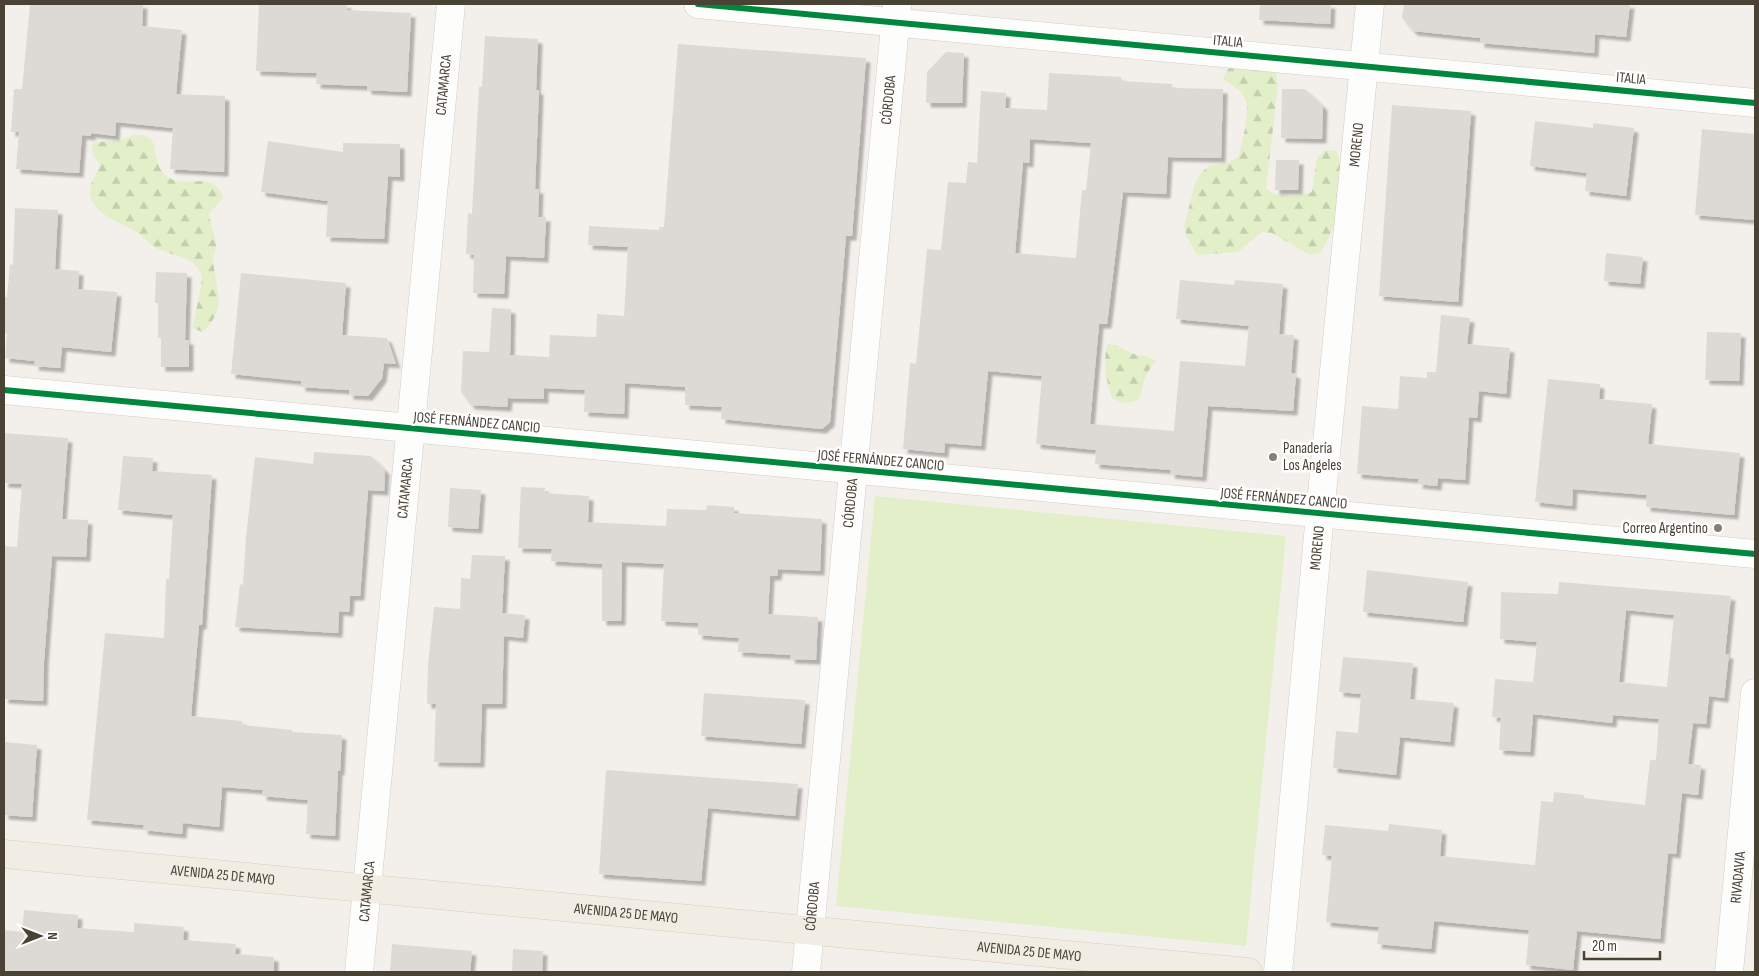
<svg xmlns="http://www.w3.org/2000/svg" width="1759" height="976" viewBox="0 0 1759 976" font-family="'Sofia Sans Condensed',sans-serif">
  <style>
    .grass { fill: #e2efc9 }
    .forest { fill: url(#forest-firs) }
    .building { fill: #ddd9d4; fill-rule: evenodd; filter: url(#shadow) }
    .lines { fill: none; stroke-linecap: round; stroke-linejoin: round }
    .minor-casing { stroke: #d1cec9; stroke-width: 29 }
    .major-casing { stroke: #d8ccb7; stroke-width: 29 }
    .minor { stroke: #fdfdfc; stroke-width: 28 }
    .major { stroke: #f2ede4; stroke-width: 28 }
    .cycleway-casing { stroke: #fff; stroke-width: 9 }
    .cycleway { stroke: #00873e; stroke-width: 6 }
    .poi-dot { fill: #867f76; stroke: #fff; stroke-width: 2 }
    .labels { text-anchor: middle; stroke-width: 5; stroke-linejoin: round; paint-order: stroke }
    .street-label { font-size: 15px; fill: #4b4236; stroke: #fff }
    .poi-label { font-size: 15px; fill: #4b4236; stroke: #fff; text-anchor: start }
  </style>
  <defs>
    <pattern id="forest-firs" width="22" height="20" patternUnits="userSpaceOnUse" patternTransform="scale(1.25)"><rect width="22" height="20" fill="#e2efc9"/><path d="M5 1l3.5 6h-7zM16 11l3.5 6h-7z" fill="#c3cead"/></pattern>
    <filter id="shadow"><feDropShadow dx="4.5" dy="4.5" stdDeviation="1" flood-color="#0004"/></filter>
  </defs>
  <rect width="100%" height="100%" fill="#f3f0ec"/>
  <path class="grass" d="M875,496L1286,536L1246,946L836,906Z"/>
  <g class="forest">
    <path d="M1237,64H1258L1276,74L1278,85L1266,189C1281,199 1295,196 1312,192L1317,158L1325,150L1336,151C1350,184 1339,225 1320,253L1310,255L1272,233L1262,232L1238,252L1197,255L1187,237L1184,227L1195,183L1200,174L1209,166L1230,162L1239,156C1242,142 1250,114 1246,101C1243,91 1230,84 1223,79L1228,69Z"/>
    <path d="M133,135H143L152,140C155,148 156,162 161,170C177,196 213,165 223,198L209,214C210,225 216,235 216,245C216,253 212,259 214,268C218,295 226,312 202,332L193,328C194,317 204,282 201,274C193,254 171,257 156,248C149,244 144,237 138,233C122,222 92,216 90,192C89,182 98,174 100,164L93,156L92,144C106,139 120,144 133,135Z"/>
    <path d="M1107,344C1120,344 1126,352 1137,355C1145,356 1148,356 1156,361C1145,372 1143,384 1140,398C1129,405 1122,404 1112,398C1106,380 1103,363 1107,344Z"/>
  </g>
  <g class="building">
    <path d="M30,4H143L142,26L182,30L176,94L225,96L224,172L170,169L173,128L116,122L115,136L91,133V136L82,135L79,173L16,169L19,132H11L14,89H22Z"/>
    <path d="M259,4H347V10L411,13L407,92L367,90V86L316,84L317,73L256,71Z"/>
    <path d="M1260,4H1331L1330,24L1259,20Z"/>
    <path d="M1404,4H1630L1626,37L1595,34L1594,53L1480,43V38L1413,31L1402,18Z"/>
    <path d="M485,36L538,39L536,90H539L535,189H539L538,217H546L544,258L506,256L504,294L473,293L474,255L466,254L468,213L472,214L479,87H482Z"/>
    <path d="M678,44L866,58L852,236H846L830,422L822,429L721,419L722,407L685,405V387L625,383L624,414L584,412L585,390L544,388V399L508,398L507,407L471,405L461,392L463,351L489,352L492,308L511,309L510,355L549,357L550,335L596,337L597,314L624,316L628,247L588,245L589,226L659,230V227H664Z"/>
    <path d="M946,52L964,53L962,103H926L927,72Z"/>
    <path d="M1049,73L1121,77V81L1172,84V88L1223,89L1221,158L1168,157L1166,194L1123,192L1107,324H1099L1090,424L1174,431L1180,361L1245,366L1249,326L1176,319L1180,280L1234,285L1235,280L1283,284L1279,334L1294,335L1291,373L1296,374L1293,411L1208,406L1202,477L1170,474L1171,470L1095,464L1096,450L1036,444L1042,376L988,371L981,446L945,443L944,453L903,449L910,363L916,364L927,249L941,250L948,182L966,183L968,162L977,163L981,91L1006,93L1005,108L1047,110ZM1030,139L1091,143L1086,190H1082L1076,258L1015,253L1023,162L1029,163Z"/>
    <path d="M1282,89H1305L1323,106L1322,139L1281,138Z"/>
    <path d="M1392,105L1471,111L1458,302L1379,296Z"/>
    <path d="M1535,121L1593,128V123L1634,128L1626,196L1585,191L1587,173L1530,166Z"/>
    <path d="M1702,129L1755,134V220L1695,215Z"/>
    <path d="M268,141L343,152V143L400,144V177L388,176L384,239L326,237L328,201L261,192Z"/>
    <path d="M1276,160H1299L1298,190H1275Z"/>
    <path d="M15,208L58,210L55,269L79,271L78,289L117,292L111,352L62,347L60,368L34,366L35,361L5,358L7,334L4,333V297H7L10,264L13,265Z"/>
    <path d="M1606,253L1643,257L1640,284L1604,281Z"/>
    <path d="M156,272L187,273L185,340H189V367H161V338H158V303H155Z"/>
    <path d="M241,273L346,283L342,335L387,338L396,364L384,363L382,378L368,396L349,395V390L301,387V381L231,374Z"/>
    <path d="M1441,315L1470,318L1467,344L1510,348L1506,394L1479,391L1477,418L1469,417L1465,480L1438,478L1437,486L1418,484L1419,479L1357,474L1362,406L1398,409L1400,376L1427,378V372H1436Z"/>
    <path d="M1707,332L1741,333L1739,381L1705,380Z"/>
    <path d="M1548,379L1600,384L1599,399L1652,404L1648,444L1740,453L1734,515L1646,507L1647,495L1573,489L1572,506L1535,502Z"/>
    <path d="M4,433L68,438L62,519L88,520L86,557L52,556L44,661L43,701L4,699V546L17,547L22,484L4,483Z"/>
    <path d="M314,452L371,456L385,470L384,491L368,490L360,596H350L349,612L339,611L338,633L235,627L240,584L243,585L246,537L255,457L313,464Z"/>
    <path d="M123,456L153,458L152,471L212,475L202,625H199L191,716L242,721V725L292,730V732L342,735L340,771H338L335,836L306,834L308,800L262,796L263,790L222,787L219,827L183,823L182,834L143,830L144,825L87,820L105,633L164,638L166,579H169L173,515L118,510Z"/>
    <path d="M521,487L545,488L544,493L589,496L588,522L666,526L667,509L706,510L707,505L734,507V513L822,519L820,571L778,569L777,576H770L768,614L818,617L816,660L790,659L791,655L738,652L739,638L698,635V623L661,621L664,564L622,562L621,621H602V564L551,561L552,549L518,548Z"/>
    <path d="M450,488L481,490L478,529L448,527Z"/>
    <path d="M472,555L505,556L502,613L525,615L523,638L504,636L502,704H482L480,763L434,762L436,704H427L428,664L434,607L460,609L461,578L470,579Z"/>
    <path d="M1367,570L1468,582L1463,622L1363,612Z"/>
    <path d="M1559,582L1731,596L1725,654H1729L1724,698L1709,696L1706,724L1693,723L1688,764L1701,765L1698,795L1682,793L1676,854L1668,853L1660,939L1577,931L1573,970L1526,965L1529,930L1434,921L1431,949L1377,944L1379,927L1326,922L1332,856L1322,855L1325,825L1388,831L1389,824L1442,830L1440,856L1535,865L1541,801L1553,802L1554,792L1584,795V798L1645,805L1650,760H1656L1659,719L1613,715L1612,723L1533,714L1530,752L1499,750L1501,718L1492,717L1495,679L1533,682L1537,642L1500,639L1501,592L1558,594ZM1626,610L1674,615L1667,687L1619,682Z"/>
    <path d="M1343,657L1413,663L1410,699L1454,703L1450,742L1400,737L1396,775L1333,768L1336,731L1358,733L1361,694L1339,692Z"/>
    <path d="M704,693L805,700L801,744L701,736Z"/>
    <path d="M4,742L37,745L32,817L4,815Z"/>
    <path d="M606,770L798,784L795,816L708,808L701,881L599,874Z"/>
    <path d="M24,910L78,915L77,928L134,932V923L184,927L183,940L236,944L235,954L274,957V972H4V930L22,932Z"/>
    <path d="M392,944L472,951L470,972H390Z"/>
    <path d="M513,949L543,951L542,972H512Z"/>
  </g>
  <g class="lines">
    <defs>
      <g id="minor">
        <path d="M698,4L1755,103"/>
        <path d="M4,390L1755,554"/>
        <path id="s1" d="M359,972L451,4"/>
        <path id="s2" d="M806,972L897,5"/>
        <path id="s3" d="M1278,972L1320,514L1370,4"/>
        <path id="s4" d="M1729,972L1755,693"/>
      </g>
      <g id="major">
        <path id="s5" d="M4,854L1248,972"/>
      </g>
    </defs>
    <use href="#minor" class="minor-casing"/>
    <use href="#major" class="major-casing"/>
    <use href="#minor" class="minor"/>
    <use href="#major" class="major"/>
    <defs>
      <g id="cycleway">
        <path d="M698,4L1755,103"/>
        <path d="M4,390L1755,554"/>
      </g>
    </defs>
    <use href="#cycleway" class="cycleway-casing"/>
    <use href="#cycleway" class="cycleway"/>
  </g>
  <g class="poi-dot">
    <circle cx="1273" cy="457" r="5"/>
    <circle cx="1718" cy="528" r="5"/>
  </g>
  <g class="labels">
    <g class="street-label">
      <text transform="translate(1228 41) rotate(5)" y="5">ITALIA</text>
      <text transform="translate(1631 78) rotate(5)" y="5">ITALIA</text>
      <text dy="5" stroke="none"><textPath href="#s1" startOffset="891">CATAMARCA</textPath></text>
      <text dy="5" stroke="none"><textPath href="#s2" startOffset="876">CÓRDOBA</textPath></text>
      <text dy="5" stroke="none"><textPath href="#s3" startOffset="831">MORENO</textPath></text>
      <text transform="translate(477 422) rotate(5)" y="5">JOSÉ FERNÁNDEZ CANCIO</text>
      <text transform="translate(881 460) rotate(5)" y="5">JOSÉ FERNÁNDEZ CANCIO</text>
      <text dy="5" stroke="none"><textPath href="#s1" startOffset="486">CATAMARCA</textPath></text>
      <text transform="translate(1284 498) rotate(5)" y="5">JOSÉ FERNÁNDEZ CANCIO</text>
      <text dy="5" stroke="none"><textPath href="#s2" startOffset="471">CÓRDOBA</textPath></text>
      <text dy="5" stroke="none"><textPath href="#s3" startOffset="426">MORENO</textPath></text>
      <text dy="5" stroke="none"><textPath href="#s5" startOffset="220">AVENIDA 25 DE MAYO</textPath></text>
      <text dy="5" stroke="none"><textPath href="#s4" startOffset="95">RIVADAVIA</textPath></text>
      <text dy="5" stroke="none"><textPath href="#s1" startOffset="81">CATAMARCA</textPath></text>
      <text dy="5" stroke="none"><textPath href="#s2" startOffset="66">CÓRDOBA</textPath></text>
      <text dy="5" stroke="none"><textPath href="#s5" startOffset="625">AVENIDA 25 DE MAYO</textPath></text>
      <text dy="5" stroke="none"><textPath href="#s5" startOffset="1030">AVENIDA 25 DE MAYO</textPath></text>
    </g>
    <g class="poi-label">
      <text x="1283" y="453">Panadería<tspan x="1283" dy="17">Los Angeles</tspan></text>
      <text x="1708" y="533" text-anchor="end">Correo Argentino</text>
    </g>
  </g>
  <rect width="1759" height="976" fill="none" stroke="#4b4236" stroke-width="10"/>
  <g transform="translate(40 936) rotate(90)" stroke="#ffffff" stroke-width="4" paint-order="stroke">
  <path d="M0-4L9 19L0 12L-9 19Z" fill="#4b4236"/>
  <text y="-8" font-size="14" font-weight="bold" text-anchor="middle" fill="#4b4236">N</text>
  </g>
  <path d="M1584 951v8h76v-8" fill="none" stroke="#4b4236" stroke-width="2.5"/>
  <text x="1592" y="951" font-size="15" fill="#4b4236" stroke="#ffffff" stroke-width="4" paint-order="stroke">20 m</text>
</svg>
